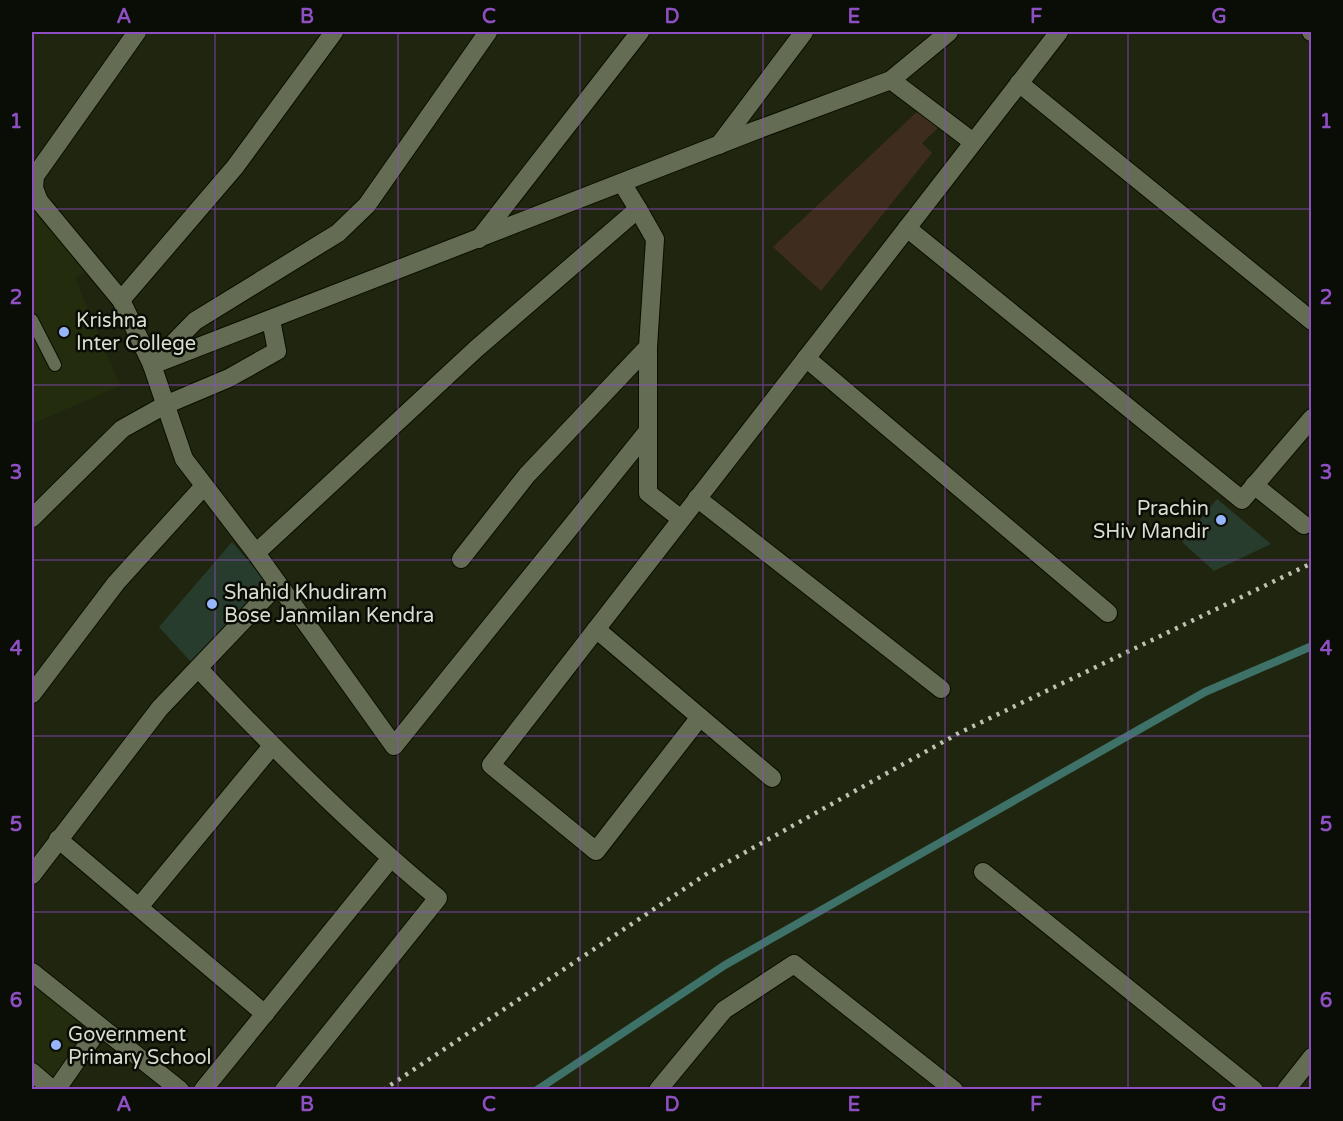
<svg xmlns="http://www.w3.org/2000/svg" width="1343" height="1121" viewBox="0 0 1343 1121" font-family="'Varela Round',sans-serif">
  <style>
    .built { fill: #242c0e }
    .green { fill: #3e2d1e }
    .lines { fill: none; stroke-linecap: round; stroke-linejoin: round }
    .stream { stroke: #3e7167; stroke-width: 8 }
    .building { fill: #273c2c }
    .lane-casing { stroke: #090e00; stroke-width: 14 }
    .street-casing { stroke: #090e00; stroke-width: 20 }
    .lane { stroke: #646d53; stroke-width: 12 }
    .street { stroke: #646d53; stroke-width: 18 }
    .rail { stroke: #bdc2b3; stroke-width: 4.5; stroke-dasharray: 3 6; stroke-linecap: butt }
    .grid { fill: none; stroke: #8e4fc2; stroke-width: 1.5; stroke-opacity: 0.55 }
    .poi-dot { fill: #97b6fd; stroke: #0a0d05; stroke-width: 2 }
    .labels { text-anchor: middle; stroke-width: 5; stroke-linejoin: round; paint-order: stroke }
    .poi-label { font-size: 20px; fill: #d8ddcf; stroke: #0a0d05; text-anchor: start }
    .neatline { fill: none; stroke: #8e4fc2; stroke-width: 2 }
    .grid-label { font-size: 20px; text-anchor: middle; font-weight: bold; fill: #8e4fc2 }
  </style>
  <rect width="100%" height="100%" fill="#1f250e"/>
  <g class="built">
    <path d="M32,204L89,270L75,278L120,386L32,424Z"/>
    <path d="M32,984L91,1030L54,1078L32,1061Z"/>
  </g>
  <path class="green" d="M920,109L939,127L922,143L932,153L821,291L773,247Z"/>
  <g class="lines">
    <path class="stream" d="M537,1090L725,965L1205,692L1312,646"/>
  </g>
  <g class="building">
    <path d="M1217,499L1271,544L1214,571L1182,542Z"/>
    <path d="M232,542L266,581L192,663L159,627Z"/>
  </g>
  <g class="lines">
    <defs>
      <path id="lane" d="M32,320L55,365"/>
      <g id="street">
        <path d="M137,32L35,176L34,188L39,201L121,300L152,365L184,459L256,553L394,746L648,431"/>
        <path d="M1311,32H1312"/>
        <path d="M891,80L973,142"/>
        <path d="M1019,83L1312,321"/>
        <path d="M719,145L804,32"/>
        <path d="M907,228L1242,500L1312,418"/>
        <path d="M479,239L640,32"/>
        <path d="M121,300L235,167L334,32"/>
        <path d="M648,347V493L681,519"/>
        <path d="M806,358L1108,613"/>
        <path d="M156,361L195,321L338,233L367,205L488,32"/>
        <path d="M152,365L754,131L891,80L949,32"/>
        <path d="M1254,485L1304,525"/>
        <path d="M697,498L941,689"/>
        <path d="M32,518L122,429L165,405L229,378L277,351L271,320"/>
        <path d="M256,553L476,349L638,209L622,183"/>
        <path d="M461,559L527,475L648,347L655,239L638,209"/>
        <path d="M596,629L772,778"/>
        <path d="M198,668C274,749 352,827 438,898L284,1090"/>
        <path d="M32,694L116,583L204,486"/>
        <path d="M700,717L596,851L491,765L1059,32"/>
        <path d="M58,839L265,1014"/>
        <path d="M983,872L1254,1090"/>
        <path d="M32,875L160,708L278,584"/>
        <path d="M139,907L272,746"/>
        <path d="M32,972L180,1090"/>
        <path d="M32,1072L53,1090"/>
        <path d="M56,1090L100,1027"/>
        <path d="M203,1090L391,858"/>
        <path d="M658,1090L724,1010L794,964L954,1090"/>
        <path d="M1286,1090L1312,1057"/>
      </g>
    </defs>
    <use href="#lane" class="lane-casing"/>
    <use href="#street" class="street-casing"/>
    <use href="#lane" class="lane"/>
    <use href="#street" class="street"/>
    <path class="rail" d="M383,1090L708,873L959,733L1312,563"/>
  </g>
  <path class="grid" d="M215,32V1090M398,32V1090M580,32V1090M763,32V1090M945,32V1090M1128,32V1090M32,209H1312M32,385H1312M32,560H1312M32,736H1312M32,912H1312"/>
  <g class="poi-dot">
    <circle cx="64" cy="332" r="6"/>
    <circle cx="1221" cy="520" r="6"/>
    <circle cx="212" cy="604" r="6"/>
    <circle cx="56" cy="1045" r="6"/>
  </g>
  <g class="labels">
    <g class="poi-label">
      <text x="76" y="327">Krishna<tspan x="76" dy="23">Inter College</tspan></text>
      <text x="1209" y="515" text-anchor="end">Prachin<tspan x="1209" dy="23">SHiv Mandir</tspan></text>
      <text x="224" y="599">Shahid Khudiram<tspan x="224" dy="23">Bose Janmilan Kendra</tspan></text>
      <text x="68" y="1041">Government<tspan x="68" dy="23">Primary School</tspan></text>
    </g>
  </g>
  <rect width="1343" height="1121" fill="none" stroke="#0a0d05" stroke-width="66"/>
  <rect x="33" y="33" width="1277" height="1055" class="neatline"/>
  <g class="grid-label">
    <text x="124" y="23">A</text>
    <text x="307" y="23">B</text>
    <text x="489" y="23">C</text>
    <text x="672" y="23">D</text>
    <text x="854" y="23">E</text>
    <text x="1036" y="23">F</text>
    <text x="1219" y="23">G</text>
    <text x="16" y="128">1</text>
    <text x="1326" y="128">1</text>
    <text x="16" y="304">2</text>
    <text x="1326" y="304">2</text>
    <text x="16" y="479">3</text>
    <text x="1326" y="479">3</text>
    <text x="16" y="655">4</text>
    <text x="1326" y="655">4</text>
    <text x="16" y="831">5</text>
    <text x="1326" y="831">5</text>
    <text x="16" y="1007">6</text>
    <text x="1326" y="1007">6</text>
    <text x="124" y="1111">A</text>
    <text x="307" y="1111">B</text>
    <text x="489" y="1111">C</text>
    <text x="672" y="1111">D</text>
    <text x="854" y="1111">E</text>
    <text x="1036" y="1111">F</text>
    <text x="1219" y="1111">G</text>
  </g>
</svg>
